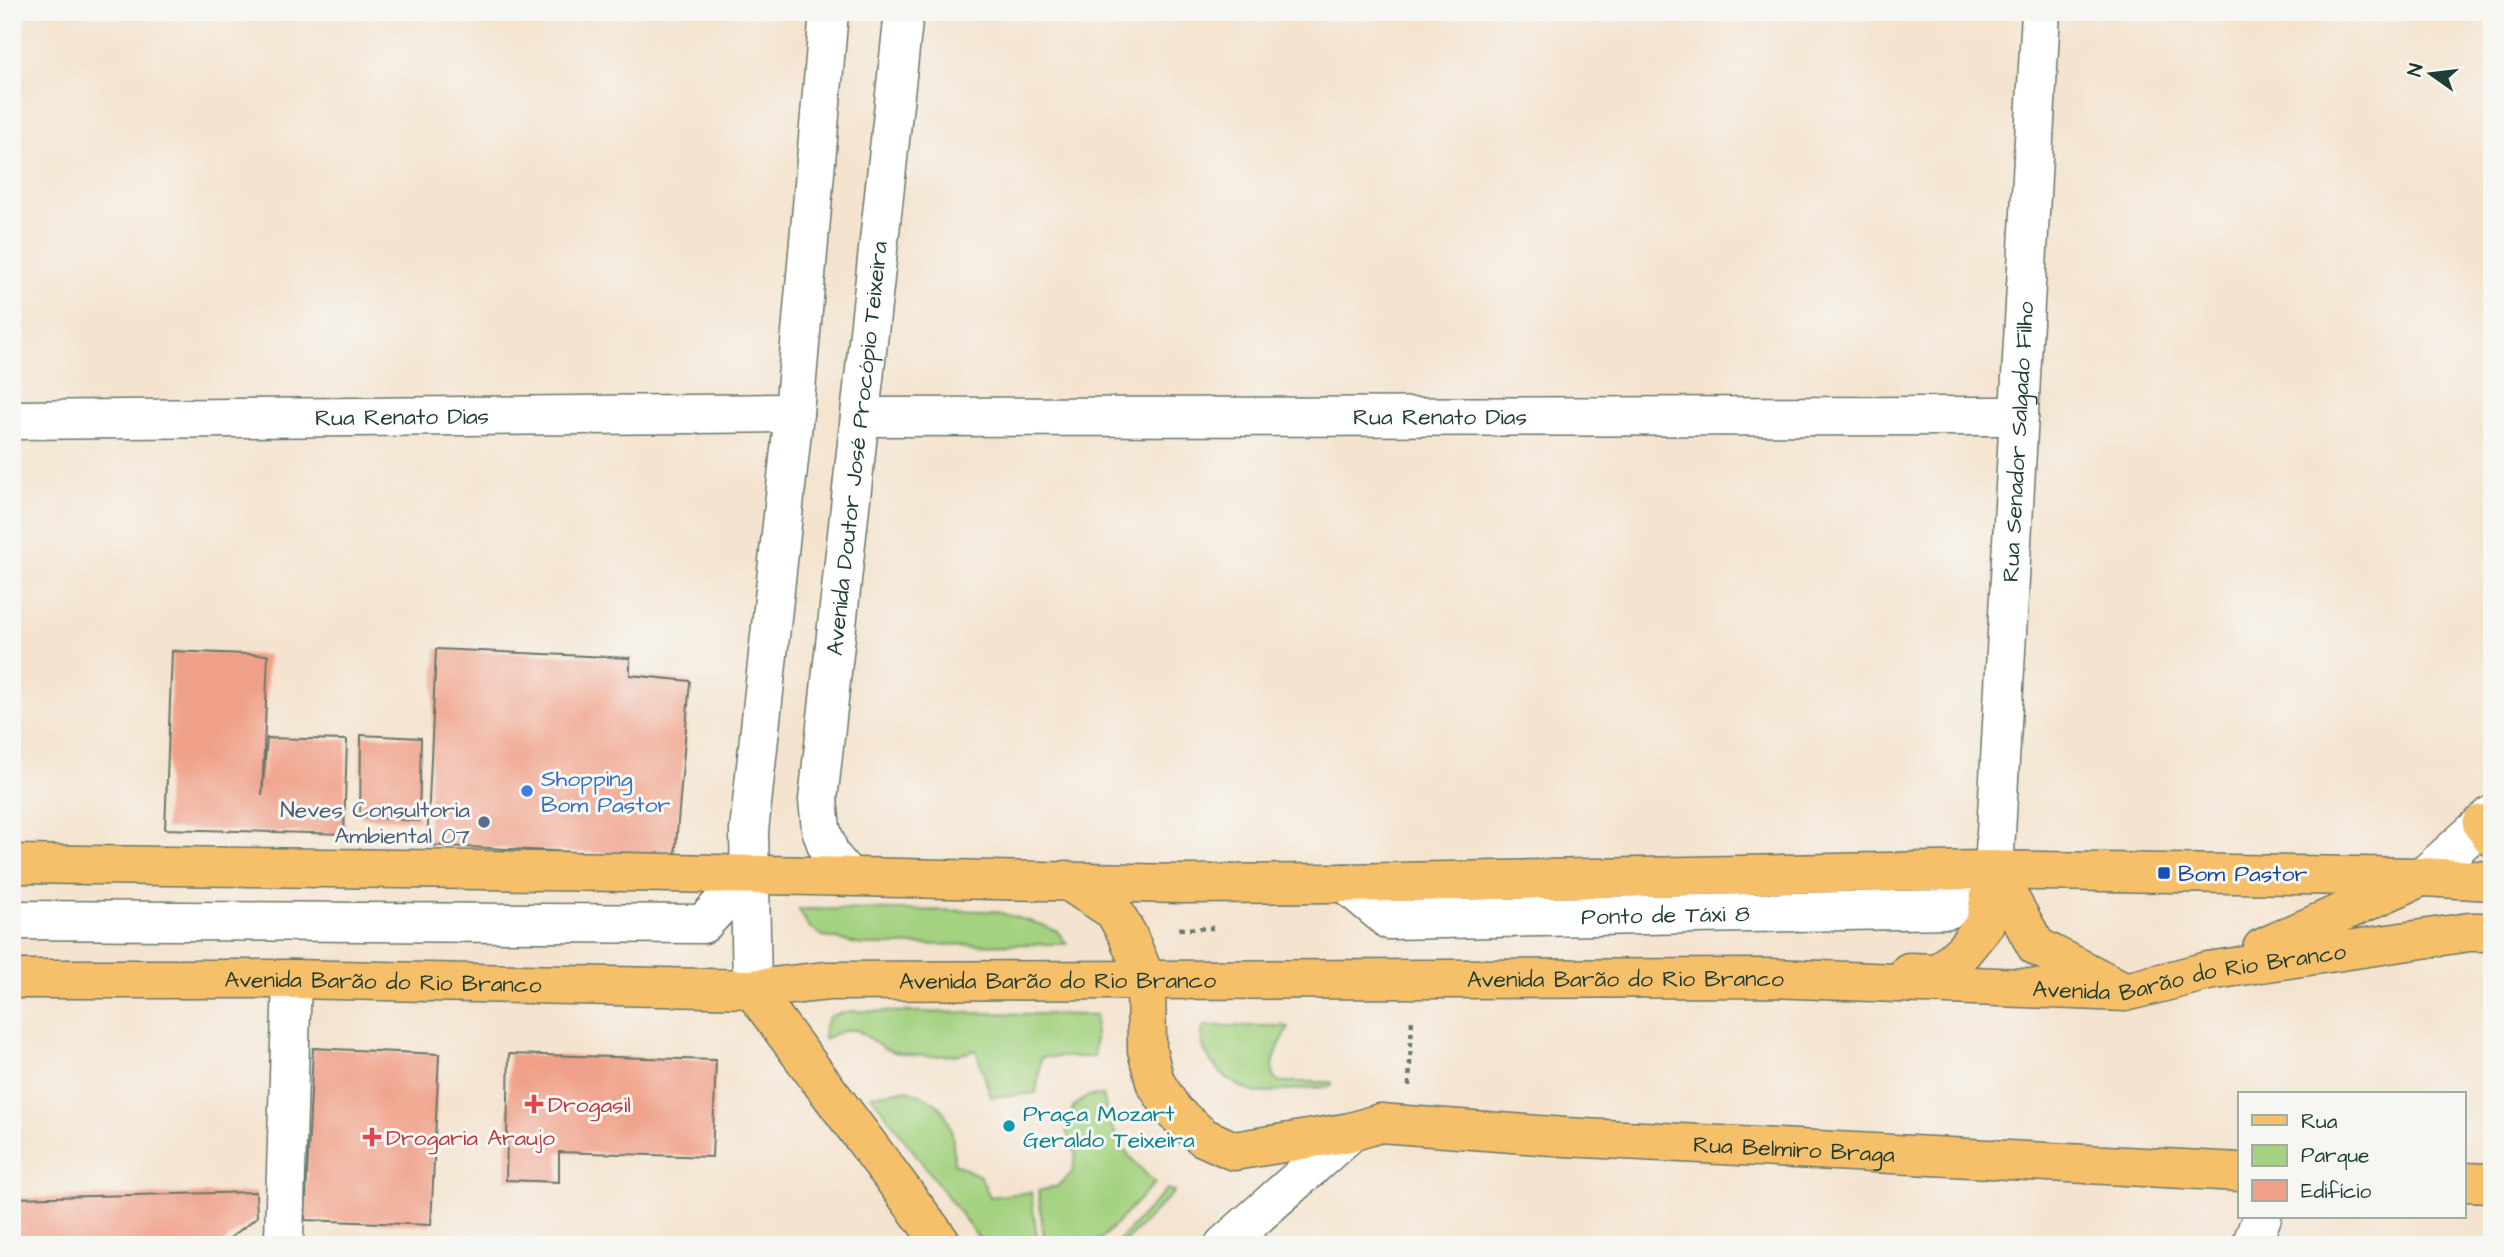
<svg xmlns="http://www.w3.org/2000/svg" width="2504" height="1257" viewBox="0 0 2504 1257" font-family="'Architects Daughter',sans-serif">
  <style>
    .green { fill: #a4d280; stroke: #62885a; stroke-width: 2 }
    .building { fill: #f0a088 }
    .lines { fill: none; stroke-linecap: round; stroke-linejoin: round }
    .minor-casing { stroke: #6a776a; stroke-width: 41 }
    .major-casing { stroke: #6a776a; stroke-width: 41 }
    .path { stroke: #6a776a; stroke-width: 4.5; stroke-dasharray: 5 5; stroke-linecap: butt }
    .minor { stroke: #fff; stroke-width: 38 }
    .major { stroke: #f6c06b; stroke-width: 38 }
    .shop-dot { fill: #3f7fe0; stroke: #f6f6f2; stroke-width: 2.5 }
    .service-dot { fill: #5c6f8a; stroke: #f6f6f2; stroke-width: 2.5 }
    .transit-dot { fill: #1a4fb4; stroke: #f6f6f2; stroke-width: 2.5 }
    .health-dot { fill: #e0444e; stroke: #f6f6f2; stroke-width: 2.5 }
    .culture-dot { fill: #0f9aa8; stroke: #f6f6f2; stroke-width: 2.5 }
    .labels { text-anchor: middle; stroke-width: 6; stroke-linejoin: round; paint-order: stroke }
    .street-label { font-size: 23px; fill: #1f3d34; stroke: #f6f6f2 }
    .shop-label { font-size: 23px; fill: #366cbe; stroke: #f6f6f2; text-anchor: start }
    .service-label { font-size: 23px; fill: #4e5e75; stroke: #f6f6f2; text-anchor: end }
    .transit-label { font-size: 23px; fill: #164399; stroke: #f6f6f2; text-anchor: start }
    .health-label { font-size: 23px; fill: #be3a42; stroke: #f6f6f2; text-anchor: start }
    .culture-label { font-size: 23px; fill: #0d838f; stroke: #f6f6f2; text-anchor: start }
  </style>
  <rect width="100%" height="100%" fill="#f6f6f2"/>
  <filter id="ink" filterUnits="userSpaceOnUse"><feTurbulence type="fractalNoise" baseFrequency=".0143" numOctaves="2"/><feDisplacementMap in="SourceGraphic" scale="14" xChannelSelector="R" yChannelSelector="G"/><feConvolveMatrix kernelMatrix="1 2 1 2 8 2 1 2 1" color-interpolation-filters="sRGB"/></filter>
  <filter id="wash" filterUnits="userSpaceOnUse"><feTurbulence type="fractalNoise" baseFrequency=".00686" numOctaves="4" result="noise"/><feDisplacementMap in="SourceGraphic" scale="28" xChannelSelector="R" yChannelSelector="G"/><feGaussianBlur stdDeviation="1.57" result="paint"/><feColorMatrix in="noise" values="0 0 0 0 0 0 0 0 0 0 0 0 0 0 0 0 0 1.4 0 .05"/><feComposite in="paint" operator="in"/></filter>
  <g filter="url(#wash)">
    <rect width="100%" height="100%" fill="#f4e3ce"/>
    <g class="green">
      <path d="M799,909L994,911L1039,924L1057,931L1067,944L861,945L823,936L808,926Z"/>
      <path d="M851,1011L1096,1015L1094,1057H1041L1036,1093L991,1097L976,1050C951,1058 908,1059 883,1048C875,1044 862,1031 855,1030C845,1028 832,1035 824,1039L825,1025L830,1016Z"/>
      <path d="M1204,1026H1284L1289,1028C1281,1039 1269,1065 1274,1078L1281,1082H1332V1086L1257,1093C1231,1087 1193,1056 1204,1026Z"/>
      <path d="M905,1090C949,1101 953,1121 954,1163L980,1176L990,1197L1031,1192L1038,1245H984L871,1095Z"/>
      <path d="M1103,1095C1113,1139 1122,1151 1155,1183L1103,1237L1092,1245H1045L1038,1191L1058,1186L1072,1173L1076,1155L1066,1131L1073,1107L1088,1096Z"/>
      <path d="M1167,1189L1174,1192L1122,1245H1115Z"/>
    </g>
    <g id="blocks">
      <g class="building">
        <path d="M436,649L630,658V675L690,681L675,857L427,845Z"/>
        <path d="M172,651L268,655L262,796L267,738L347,740L344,834L165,829Z"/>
        <path d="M361,735L421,738L419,821L360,817Z"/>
        <path d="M313,1048L439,1054L431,1225L305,1220Z"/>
        <path d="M509,1054L716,1060L712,1157L559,1152V1182L506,1180Z"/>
        <path d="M256,1192L257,1217L221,1245H12V1198Z"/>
      </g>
    </g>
  </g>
  <g filter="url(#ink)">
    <use href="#blocks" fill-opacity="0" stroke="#6a776a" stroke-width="2"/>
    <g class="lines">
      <defs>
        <g id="minor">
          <path id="s1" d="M861,417L2019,416"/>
          <path id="s2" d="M12,420L794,413"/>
          <path id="s3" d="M1994,870L2041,12"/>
          <path id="s4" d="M848,876L830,855L821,829L818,800L904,12"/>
          <path d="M2423,877L2492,815"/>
          <path id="s5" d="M1345,883L1389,920L1949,909L1982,870"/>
          <path d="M12,920L703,924L749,874"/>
          <path d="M752,989L749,831L794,413L829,12"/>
          <path d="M284,1237L292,979"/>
          <path d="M1224,1245L1351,1132"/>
          <path d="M2251,1245L2262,1217"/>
        </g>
        <g id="major">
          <path d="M2482,824L2492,837"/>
          <path d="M12,864L624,872L1179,884L1345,883L1982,870L2423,877L2492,881"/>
          <path d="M1994,870L2036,946L2116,987"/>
          <path id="s6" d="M1066,880L1114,911L1127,934L1146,979L1147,1050L1155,1082L1174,1112L1203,1137L1234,1151L1351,1132L1380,1123L1565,1137L2240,1172"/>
          <path d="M2262,948L2415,880"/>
          <path d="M1909,972L1939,973L1963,951L1985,924L1994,870"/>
          <path id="s7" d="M12,979H292L752,989L828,981L1771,978L2125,992L2208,971L2469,932H2492"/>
          <path d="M752,989L943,1245"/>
          <path d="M2464,1182L2492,1183"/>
        </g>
      </defs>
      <use href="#minor" class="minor-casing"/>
      <use href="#major" class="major-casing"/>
      <g class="path">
        <path d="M1179,929L1213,928"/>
        <path d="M1409,1086L1412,1018"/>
      </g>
      <use href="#minor" class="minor"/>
      <use href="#major" class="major"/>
    </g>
  </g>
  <circle class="shop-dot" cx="527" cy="791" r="7"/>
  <circle class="service-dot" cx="484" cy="822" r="7"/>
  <rect class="transit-dot" x="2157" y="866" width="14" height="14" rx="3.5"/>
  <g class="health-dot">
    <path d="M530.5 1093.5h7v7h7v7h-7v7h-7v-7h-7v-7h7z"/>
    <path d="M368.5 1126.5h7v7h7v7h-7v7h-7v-7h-7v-7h7z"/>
  </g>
  <circle class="culture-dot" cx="1009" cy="1126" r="7"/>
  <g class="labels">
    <g class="street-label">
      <text dy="8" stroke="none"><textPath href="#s2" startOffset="390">Rua Renato Dias</textPath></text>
      <text dy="8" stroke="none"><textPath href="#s1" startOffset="579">Rua Renato Dias</textPath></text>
      <text dy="8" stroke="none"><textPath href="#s3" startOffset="429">Rua Senador Salgado Filho</textPath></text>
      <text dy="8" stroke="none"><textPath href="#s4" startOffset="438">Avenida Doutor José Procópio Teixeira</textPath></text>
      <text dy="8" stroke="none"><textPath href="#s5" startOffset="334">Ponto de Táxi 8</textPath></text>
      <text dy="8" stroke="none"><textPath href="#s7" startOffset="2180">Avenida Barão do Rio Branco</textPath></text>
      <text dy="8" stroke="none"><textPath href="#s7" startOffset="1614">Avenida Barão do Rio Branco</textPath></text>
      <text dy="8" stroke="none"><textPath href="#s7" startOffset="1046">Avenida Barão do Rio Branco</textPath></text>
      <text dy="8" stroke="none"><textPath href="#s7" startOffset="371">Avenida Barão do Rio Branco</textPath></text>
      <text dy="8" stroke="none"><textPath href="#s6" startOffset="908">Rua Belmiro Braga</textPath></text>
    </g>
    <g class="shop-label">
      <text x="541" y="786">Shopping<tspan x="541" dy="26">Bom Pastor</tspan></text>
    </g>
    <g class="service-label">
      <text x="470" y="817">Neves Consultoria<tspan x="470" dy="26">Ambiental 07</tspan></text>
    </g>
    <g class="transit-label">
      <text x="2178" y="881">Bom Pastor</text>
    </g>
    <g class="health-label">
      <text x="548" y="1112">Drogasil</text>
      <text x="386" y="1145">Drogaria Araujo</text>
    </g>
    <g class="culture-label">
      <text x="1023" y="1121">Praça Mozart<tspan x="1023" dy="26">Geraldo Teixeira</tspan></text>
    </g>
  </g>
  <rect width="2504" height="1257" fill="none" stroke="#f6f6f2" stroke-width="42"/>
  <rect x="2238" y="1092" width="228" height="126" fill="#f6f6f2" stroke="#a0aca6" stroke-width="2"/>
  <rect x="2252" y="1115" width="35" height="10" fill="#f6c06b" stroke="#a0aca6" stroke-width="2"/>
  <text x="2301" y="1128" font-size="21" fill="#1f3d34">Rua</text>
  <rect x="2252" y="1145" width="35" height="21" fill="#a4d280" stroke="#a0aca6" stroke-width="2"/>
  <text x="2301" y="1162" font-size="21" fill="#1f3d34">Parque</text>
  <rect x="2252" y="1180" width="35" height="21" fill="#f0a088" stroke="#a0aca6" stroke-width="2"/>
  <text x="2301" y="1198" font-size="21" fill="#1f3d34">Edifício</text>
  <g transform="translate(2431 74) rotate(284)" stroke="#f6f6f2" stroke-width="5" paint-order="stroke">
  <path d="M0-5L12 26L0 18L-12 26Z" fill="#1f3d34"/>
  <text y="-10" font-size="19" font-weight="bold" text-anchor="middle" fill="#1f3d34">N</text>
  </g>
</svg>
